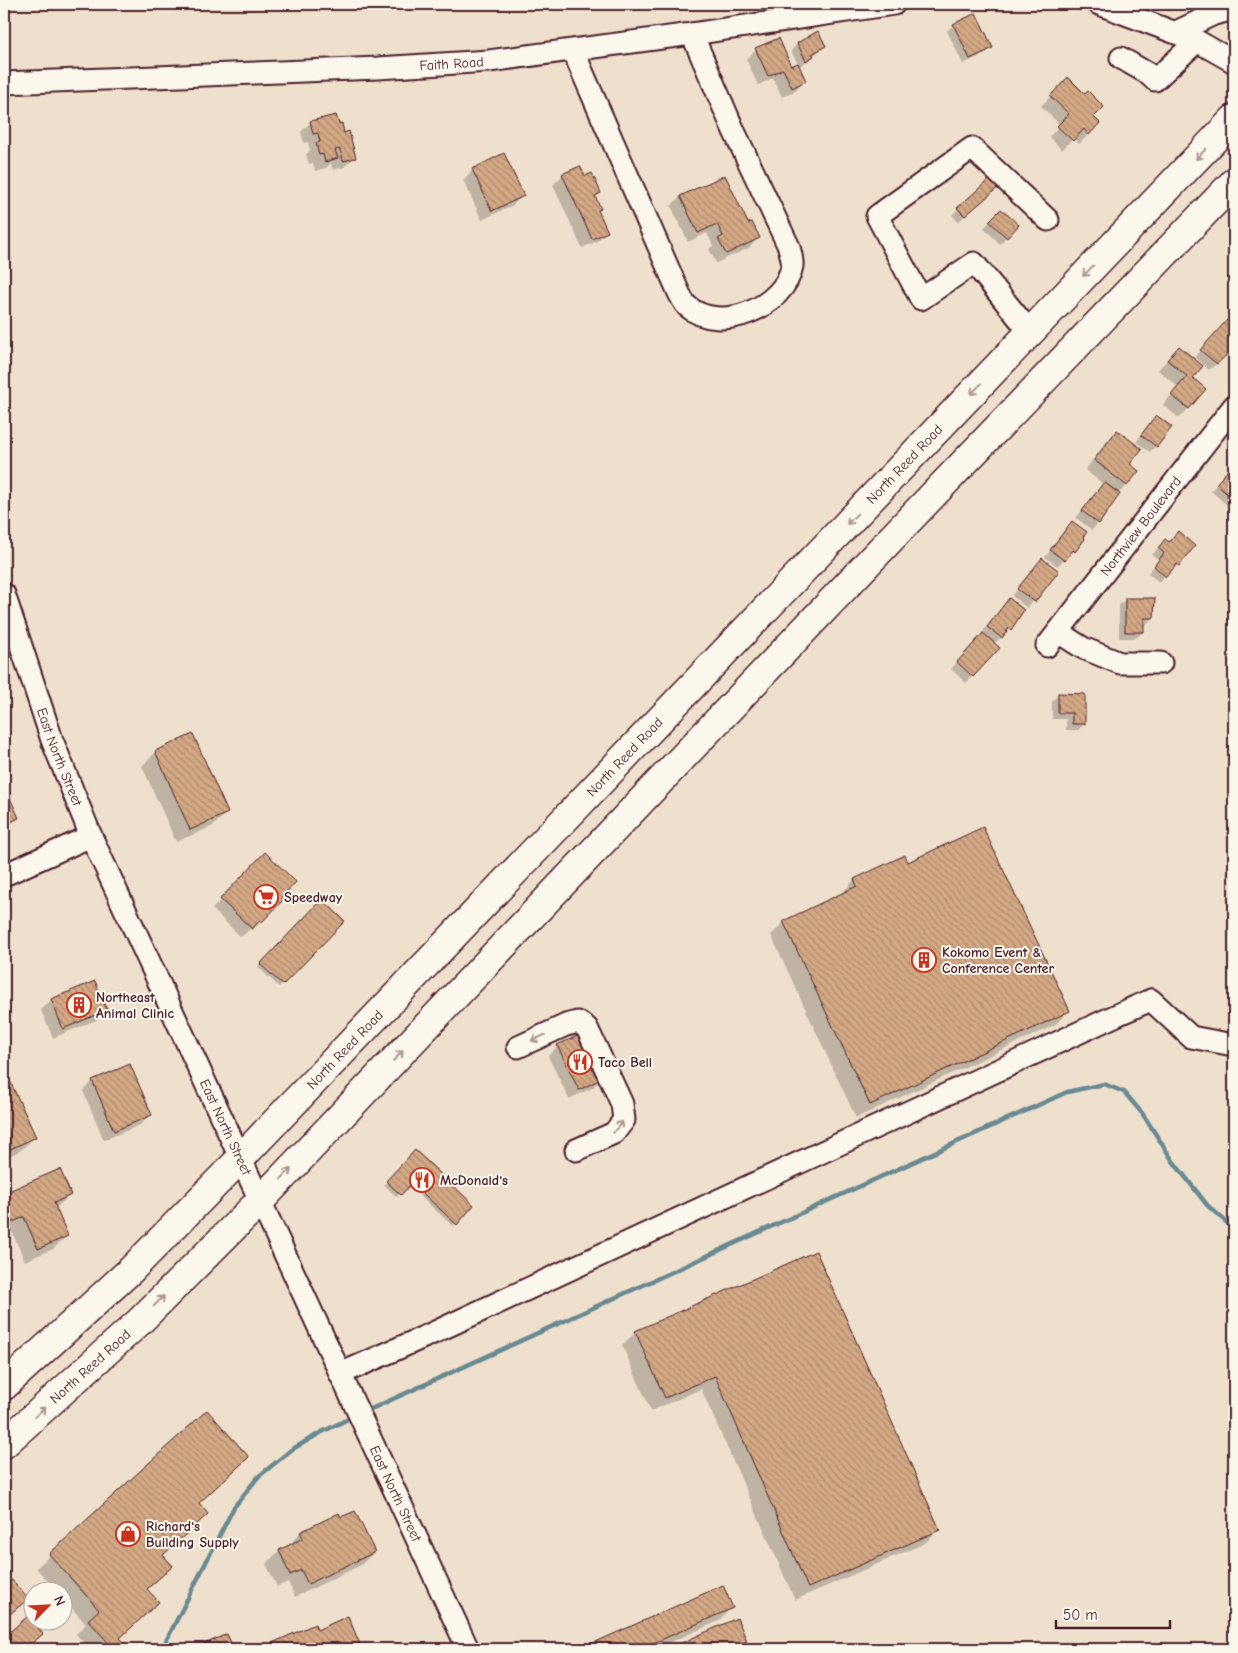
<svg xmlns="http://www.w3.org/2000/svg" width="1238" height="1653" viewBox="0 0 1238 1653" font-family="'Comic Neue',sans-serif">
  <style>
    .shadow { fill: #0003 }
    .lines { fill: none; stroke-linecap: round; stroke-linejoin: round }
    .stream { stroke: #698992; stroke-width: 4.5 }
    .building { fill: url(#building-back-hatch); stroke: #4a1f2b }
    .minor-casing { stroke: #4a1f2b; stroke-width: 25 }
    .major-casing { stroke: #4a1f2b; stroke-width: 31 }
    .minor { stroke: #fbf7ec; stroke-width: 21 }
    .major { stroke: #fbf7ec; stroke-width: 28 }
    .oneway { stroke: #ab9695 }
    .labels { text-anchor: middle; stroke-width: 4; stroke-linejoin: round; paint-order: stroke }
    .street-label { font-size: 14px; fill: #4a1f2b; stroke: #fbf7ec }
    .poi-label { font-size: 14px; font-weight: bold; fill: #4a1f2b; stroke: #fbf7ec; text-anchor: start }
  </style>
  <defs>
    <pattern id="building-back-hatch" width="6" height="6" patternUnits="userSpaceOnUse" patternTransform="scale(1.25)"><rect width="6" height="6" fill="#d4a985"/><path d="M-1 5l2 2M0 0l6 6M5-1l2 2" fill="none" stroke="#ae896d"/></pattern>
  </defs>
  <rect width="100%" height="100%" fill="#efe0cd"/>
  <filter id="ink" filterUnits="userSpaceOnUse"><feTurbulence type="fractalNoise" baseFrequency=".02" numOctaves="2"/><feDisplacementMap in="SourceGraphic" scale="10" xChannelSelector="R" yChannelSelector="G"/><feConvolveMatrix kernelMatrix="1 2 1 2 8 2 1 2 1" color-interpolation-filters="sRGB"/></filter>
  <g filter="url(#ink)">
    <g class="shadow">
      <path d="M954,25L991,48L985,54L963,64L947,31Z"/>
      <path d="M818,33L825,46L806,62L798,67L805,81L795,91L782,97L773,78L758,85L746,59L756,50L791,67L798,64L791,51L797,44Z"/>
      <path d="M1068,79L1092,117L1099,124L1079,144L1073,138L1062,150L1049,137L1060,125L1041,106Z"/>
      <path d="M311,122L338,126L354,157L344,167L333,170L331,163L326,168L315,171L313,163L309,164L306,154L310,151L308,142L304,143L301,132Z"/>
      <path d="M473,170L523,195L513,205L482,220L463,180Z"/>
      <path d="M563,175L585,178L600,193L595,198L600,209L597,211L607,231L597,241L582,248L553,185Z"/>
      <path d="M993,191L958,222L952,215L958,209Z"/>
      <path d="M680,197L747,225L758,238L749,248L716,263L709,249L713,246L707,233L688,242L671,206Z"/>
      <path d="M1001,210L1017,225L1000,244L984,228Z"/>
      <path d="M1228,322L1234,328V352L1231,356L1228,353L1209,370L1195,357Z"/>
      <path d="M1179,347L1192,378L1188,409L1179,418L1163,405L1178,387L1158,370Z"/>
      <path d="M1150,423L1156,446L1150,452L1136,442Z"/>
      <path d="M1117,431L1128,465L1127,485L1118,494L1098,523L1092,530L1076,518L1103,484L1085,470L1107,441Z"/>
      <path d="M1234,463V498L1227,505L1211,491Z"/>
      <path d="M1072,523L1074,551L1057,566L1045,557Z"/>
      <path d="M1171,539L1193,546L1178,565L1171,571L1170,570L1159,582L1148,573L1159,560L1152,555L1159,547L1168,543Z"/>
      <path d="M1042,559L1057,571L1027,608L1012,596Z"/>
      <path d="M1009,599L1010,629L994,644L998,648L966,683L951,669L983,635L981,634Z"/>
      <path d="M1126,599L1153,618L1147,624H1143V632L1136,638H1119V605Z"/>
      <path d="M1058,695L1084,724L1078,730H1066V719H1052V701Z"/>
      <path d="M192,736L226,813L213,826L176,842L142,766L156,752Z"/>
      <path d="M4,788L17,818L4,831Z"/>
      <path d="M904,857L908,864L1068,1011L1055,1025L856,1118L771,935L784,922L841,894L854,880Z"/>
      <path d="M255,863L281,900L252,931L250,929L241,937L212,909Z"/>
      <path d="M322,901L343,921L279,987L258,967Z"/>
      <path d="M94,983L106,1010L96,1020L53,1038L41,1010L51,1000Z"/>
      <path d="M558,1046L602,1078L592,1088L569,1099L548,1056Z"/>
      <path d="M4,1071L35,1137L21,1150L4,1159Z"/>
      <path d="M93,1081L150,1115L140,1125L104,1140L83,1091Z"/>
      <path d="M415,1152L473,1206L453,1226L408,1185L397,1197L384,1185Z"/>
      <path d="M59,1170L70,1195L55,1209L67,1235L53,1249L25,1261L11,1230L4,1233V1194Z"/>
      <path d="M816,1252L938,1530L925,1543L795,1600L701,1389L651,1411L622,1345L636,1332Z"/>
      <path d="M207,1412L197,1504L162,1555L146,1590L119,1638L129,1649H89L76,1634L86,1624L62,1597V1590H56L36,1568Z"/>
      <path d="M338,1515L374,1552L361,1565L295,1597L288,1582L277,1587L266,1564L279,1551L287,1547L300,1533Z"/>
      <path d="M723,1587L732,1607L719,1621L655,1649H583Z"/>
      <path d="M348,1618L361,1649H268L273,1644L317,1632Z"/>
      <path d="M736,1620L746,1641L737,1649H671Z"/>
    </g>
    <g class="lines">
      <g class="stream">
        <path d="M371,1409L1067,1092L1104,1084L1124,1092L1142,1113L1173,1161L1207,1205L1234,1229"/>
        <path d="M162,1649L234,1507L258,1477L291,1450L322,1432L346,1420"/>
      </g>
    </g>
    <g class="building">
      <path d="M976,13L993,48L970,59L953,24Z"/>
      <path d="M818,31L826,46L812,54L814,56L806,61L797,43Z"/>
      <path d="M779,38L791,66L798,63L806,81L792,88L783,69L768,76L755,48Z"/>
      <path d="M1068,77L1085,94L1088,91L1104,107L1094,117L1100,123L1089,135L1084,129L1073,141L1057,126L1069,114L1050,96Z"/>
      <path d="M336,115L339,124L342,123L344,133L349,131L356,158L343,161L340,149L335,150L338,158L325,162L323,154L319,155L316,143L320,142L318,133L313,134L310,121Z"/>
      <path d="M504,153L524,196L492,211L472,169Z"/>
      <path d="M580,166L585,176L592,173L601,193L595,196L601,209L598,210L608,232L592,239L562,174Z"/>
      <path d="M725,175L748,223L752,222L760,238L726,254L718,239L723,236L717,224L698,233L680,196Z"/>
      <path d="M993,176L1001,185L965,216L957,208Z"/>
      <path d="M1001,209L1019,225L1007,238L989,221Z"/>
      <path d="M1227,320L1234,326V348L1217,364L1200,350Z"/>
      <path d="M1179,346L1203,366L1193,378L1206,389L1189,409L1171,395L1187,376L1167,360Z"/>
      <path d="M1156,415L1172,427L1157,447L1141,435Z"/>
      <path d="M1117,430L1142,449L1130,464L1139,471L1127,486L1094,460Z"/>
      <path d="M1234,463V500L1216,484Z"/>
      <path d="M1104,482L1120,494L1099,524L1082,511Z"/>
      <path d="M1072,521L1087,532L1083,537L1085,539L1075,552L1073,550L1065,561L1050,550Z"/>
      <path d="M1178,531L1195,546L1179,566L1177,564L1166,577L1154,566L1164,553L1158,548L1165,539L1169,542Z"/>
      <path d="M1042,558L1059,571L1035,602L1017,589Z"/>
      <path d="M1009,598L1024,610L1011,630L1009,628L1002,638L987,627Z"/>
      <path d="M1125,598H1155L1154,618H1144V632H1125Z"/>
      <path d="M983,633L1000,648L973,677L957,662Z"/>
      <path d="M1058,693L1085,694V724H1072V713H1058Z"/>
      <path d="M193,734L228,813L190,830L155,751Z"/>
      <path d="M4,785L19,818L4,825Z"/>
      <path d="M983,827L1070,1011L870,1105L783,921L857,886L854,879L905,855L908,862Z"/>
      <path d="M265,852L296,882L281,898L283,900L262,922L260,920L252,929L220,899Z"/>
      <path d="M322,899L345,921L283,985L260,964Z"/>
      <path d="M95,981L107,1010L63,1029L51,999Z"/>
      <path d="M582,1034L603,1078L579,1090L557,1045Z"/>
      <path d="M130,1064L152,1115L114,1131L92,1080Z"/>
      <path d="M4,1068L36,1137L4,1152Z"/>
      <path d="M415,1150L474,1205L457,1225L412,1183L401,1195L386,1181Z"/>
      <path d="M60,1169L71,1195L54,1203L68,1236L38,1249L24,1217L4,1226V1193Z"/>
      <path d="M816,1251L940,1530L808,1588L715,1376L665,1398L635,1331Z"/>
      <path d="M207,1410L249,1457L199,1503L208,1514L163,1555L173,1566L147,1589L159,1602L120,1638L131,1649H114L88,1620L99,1610L49,1554Z"/>
      <path d="M355,1511L375,1552L308,1584L301,1570L290,1575L279,1550L303,1538L300,1532L339,1513L341,1517Z"/>
      <path d="M12,1580L28,1599L4,1619V1587Z"/>
      <path d="M723,1585L733,1608L640,1649H580Z"/>
      <path d="M28,1616L43,1634L25,1649H4V1637Z"/>
      <path d="M348,1616L362,1649H275L272,1643L315,1624L317,1630Z"/>
      <path d="M737,1618L747,1641L728,1649H668Z"/>
      <path d="M227,1634L234,1649H201L200,1646Z"/>
    </g>
    <g class="lines">
      <defs>
        <g id="minor">
          <path d="M1099,4L1197,41L1234,62"/>
          <path d="M1176,32L1214,14L1234,9"/>
          <path d="M575,50L578,62L679,293C681,297 684,303 687,306C720,335 785,307 792,266C793,260 790,252 789,247L734,131L692,34"/>
          <path d="M1121,58L1147,73L1155,80L1197,41"/>
          <path id="s1" d="M4,83L378,68L489,61L692,34L894,4"/>
          <path d="M1030,332L974,263L921,299L877,216L972,148L1048,220"/>
          <path id="s2" d="M4,594L52,740L91,836L468,1649"/>
          <path d="M1058,632L1083,648L1120,663H1161"/>
          <path id="s3" d="M1047,646L1234,406"/>
          <path d="M4,875L91,836"/>
          <path d="M518,1047L566,1025L578,1022L587,1028L622,1104L624,1120L614,1133L576,1150"/>
          <path d="M340,1374L433,1333L1119,1014L1151,1000L1191,1037L1228,1044H1234"/>
        </g>
        <g id="major">
          <path id="s4" d="M4,1386L131,1270L240,1159L1234,119"/>
          <path id="s5" d="M4,1444L139,1322L259,1202L908,521L1234,182"/>
        </g>
      </defs>
      <use href="#minor" class="minor-casing"/>
      <use href="#major" class="major-casing"/>
      <use href="#minor" class="minor"/>
      <use href="#major" class="major"/>
    </g>
    <defs><path id="oneway-shaft" d="M-6 0H5M1.5-3L5.5 0L1.5 3" fill="none" stroke-width="1.6" stroke-linecap="round" stroke-linejoin="round" transform="scale(1.25)"/></defs>
    <g class="oneway">
      <use href="#oneway-shaft" transform="translate(1201 154) rotate(134)"/>
      <use href="#oneway-shaft" transform="translate(1088 271) rotate(134)"/>
      <use href="#oneway-shaft" transform="translate(976 389) rotate(134)"/>
      <use href="#oneway-shaft" transform="translate(852 519) rotate(134)"/>
      <use href="#oneway-shaft" transform="translate(538 1038) rotate(156)"/>
      <use href="#oneway-shaft" transform="translate(398 1056) rotate(-46)"/>
      <use href="#oneway-shaft" transform="translate(618 1127) rotate(-51)"/>
      <use href="#oneway-shaft" transform="translate(286 1174) rotate(-46)"/>
      <use href="#oneway-shaft" transform="translate(159 1301) rotate(-45)"/>
      <use href="#oneway-shaft" transform="translate(40 1412) rotate(-42)"/>
    </g>
  </g>
  <defs>
    <symbol id="supermarket-ring" viewBox="-11 -11 22 22"><circle r="9.5" fill="#fbf7ec" stroke="#c8321e" stroke-width="1.5"/><path d="M-6-5.5h2.5l.6 2H6L4.5 2H-2.5L-4.4-4H-6ZM-1.5 3.2a1.3 1.3 0 1 0 .1 0ZM3 3.2a1.3 1.3 0 1 0 .1 0Z" fill="#c8321e"/></symbol>
    <symbol id="building-ring" viewBox="-11 -11 22 22"><circle r="9.5" fill="#fbf7ec" stroke="#c8321e" stroke-width="1.5"/><path d="M-4-6H4V6H1V3H-1V6H-4ZM-2.5-4.3h1.7v1.8h-1.7ZM.8-4.3h1.7v1.8H.8ZM-2.5-1h1.7V.8h-1.7ZM.8-1h1.7V.8H.8Z" fill="#c8321e"/></symbol>
    <symbol id="restaurant-ring" viewBox="-11 -11 22 22"><circle r="9.5" fill="#fbf7ec" stroke="#c8321e" stroke-width="1.5"/><path d="M-5-6h1v4h1v-4h1v4h1v-4h1v5L-1.5 .5V6h-2V.5L-5-1ZM5-6V6H3V1.5H1.5Q1.5-4 5-6Z" fill="#c8321e"/></symbol>
    <symbol id="shop-ring" viewBox="-11 -11 22 22"><circle r="9.5" fill="#fbf7ec" stroke="#c8321e" stroke-width="1.5"/><path d="M-5-2.5h2.3a2.7 3.5 0 0 1 5.4 0H5L5.5 6h-11ZM-1.5-2.5h3a1.5 2.3 0 0 0-3 0Z" fill="#c8321e"/></symbol>
  </defs>
  <g fill-rule="evenodd">
    <use href="#supermarket-ring" x="252" y="883" width="28" height="28"/>
    <use href="#building-ring" x="910" y="946" width="28" height="28"/>
    <use href="#building-ring" x="65" y="991" width="28" height="28"/>
    <use href="#restaurant-ring" x="566" y="1048" width="28" height="28"/>
    <use href="#restaurant-ring" x="408" y="1166" width="28" height="28"/>
    <use href="#shop-ring" x="114" y="1520" width="28" height="28"/>
  </g>
  <g class="labels">
    <g class="street-label">
      <text dy="5" stroke="none"><textPath href="#s1" startOffset="448">Faith Road</textPath></text>
      <text dy="5" stroke="none"><textPath href="#s4" startOffset="1289">North Reed Road</textPath></text>
      <text dy="5" stroke="none"><textPath href="#s3" startOffset="152">Northview Boulevard</textPath></text>
      <text dy="5" stroke="none"><textPath href="#s2" startOffset="172">East North Street</textPath></text>
      <text dy="5" stroke="none"><textPath href="#s4" startOffset="884">North Reed Road</textPath></text>
      <text dy="5" stroke="none"><textPath href="#s4" startOffset="479">North Reed Road</textPath></text>
      <text dy="5" stroke="none"><textPath href="#s2" startOffset="578">East North Street</textPath></text>
      <text dy="5" stroke="none"><textPath href="#s5" startOffset="116">North Reed Road</textPath></text>
      <text dy="5" stroke="none"><textPath href="#s2" startOffset="982">East North Street</textPath></text>
    </g>
    <g class="poi-label">
      <text x="284" y="902">Speedway</text>
      <text x="942" y="957">Kokomo Event &amp;<tspan x="942" dy="16">Conference Center</tspan></text>
      <text x="96" y="1002">Northeast<tspan x="96" dy="16">Animal Clinic</tspan></text>
      <text x="598" y="1067">Taco Bell</text>
      <text x="440" y="1185">McDonald's</text>
      <text x="146" y="1531">Richard's<tspan x="146" dy="16">Building Supply</tspan></text>
    </g>
  </g>
  <rect width="1238" height="1653" fill="none" stroke="#fbf7ec" stroke-width="20"/>
  <rect x="10" y="10" width="1218" height="1633" fill="none" stroke="#4a1f2b" stroke-width="2" filter="url(#ink)"/>
  <g transform="translate(48 1606) rotate(66)"><circle r="24" fill="#fbf7ec" stroke="#b4a19f"/>
  <path d="M0-4L9 19L0 12L-9 19Z" fill="#c8321e"/>
  <text y="-8" font-size="14" font-weight="bold" text-anchor="middle" fill="#4a1f2b">N</text>
  </g>
  <path d="M1056 1620v8h114v-8" fill="none" stroke="#4a1f2b" stroke-width="2.5"/>
  <text x="1063" y="1620" font-size="15" fill="#4a1f2b" stroke="#fbf7ec" stroke-width="4" paint-order="stroke">50 m</text>
</svg>
